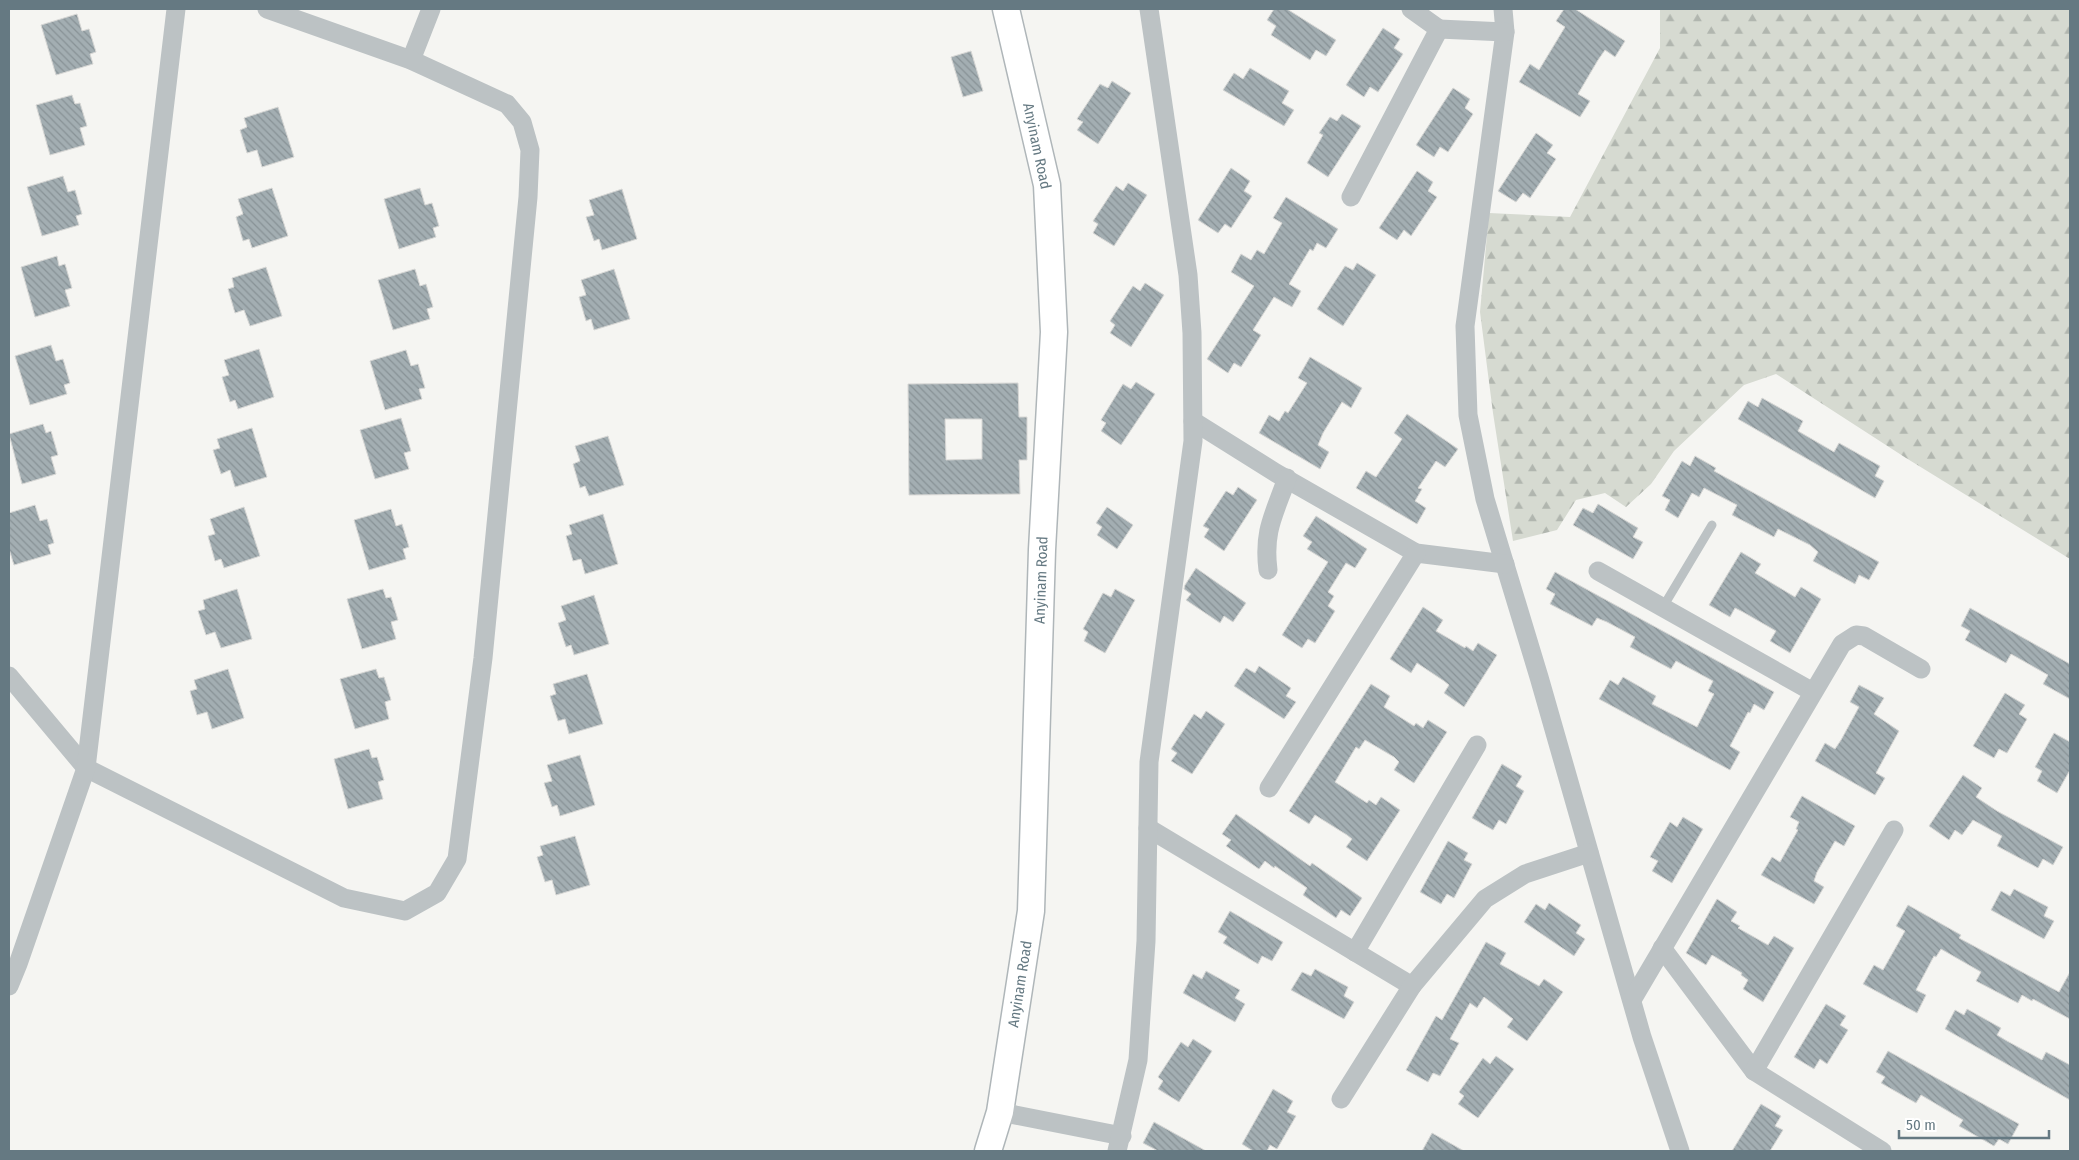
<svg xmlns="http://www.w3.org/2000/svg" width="2079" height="1160" viewBox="0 0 2079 1160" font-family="'Fira Sans Condensed',sans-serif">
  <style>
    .forest { fill: url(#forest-firs) }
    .building { fill: url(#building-back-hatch); stroke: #d7d7d5; fill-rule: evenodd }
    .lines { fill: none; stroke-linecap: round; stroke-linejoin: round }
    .secondary-casing { stroke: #afb6b9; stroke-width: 29 }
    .lane { stroke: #bcc2c4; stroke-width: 9 }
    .street { stroke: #bcc2c4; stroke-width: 19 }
    .secondary { stroke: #fff; stroke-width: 26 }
    .labels { text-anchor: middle; stroke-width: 5; stroke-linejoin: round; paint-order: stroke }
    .street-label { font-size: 15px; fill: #657982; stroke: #fff }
  </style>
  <defs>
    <pattern id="forest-firs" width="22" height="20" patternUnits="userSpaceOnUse" patternTransform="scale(1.25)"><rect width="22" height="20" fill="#d6dad1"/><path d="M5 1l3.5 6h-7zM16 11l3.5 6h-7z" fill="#b1b6af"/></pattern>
    <pattern id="building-back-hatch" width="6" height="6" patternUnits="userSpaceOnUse" patternTransform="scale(1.25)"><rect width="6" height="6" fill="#a3aeb2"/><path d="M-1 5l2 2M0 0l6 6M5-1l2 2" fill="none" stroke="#889296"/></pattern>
  </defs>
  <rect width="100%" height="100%" fill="#f5f5f2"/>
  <path class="forest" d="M1660,9H2070V559L1906,458L1776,374L1744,385L1674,451L1651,484L1626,507L1605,493L1576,500L1557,530L1513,541L1493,413L1480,312L1489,213L1570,217L1660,48Z"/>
  <g class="building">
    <path d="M1274,9H1287L1336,40L1326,56L1316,50L1310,60L1271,35L1276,26L1267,20Z"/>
    <path d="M1564,9H1575L1625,41L1615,57L1605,50L1598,60L1578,94L1590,101L1580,117L1519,82L1530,64L1539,70L1565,27L1556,21Z"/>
    <path d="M77,14L82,31L89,29L96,52L90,54L93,64L56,75L41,25Z"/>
    <path d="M1383,28L1400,39L1394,48L1403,54L1378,92L1370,87L1364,97L1346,85Z"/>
    <path d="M971,51L983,91L963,97L951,57Z"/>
    <path d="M1250,68L1289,91L1282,103L1294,110L1284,126L1223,90L1234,73L1243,79Z"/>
    <path d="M1112,81L1131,93L1098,144L1077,130L1083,122L1077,119L1100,84L1108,88Z"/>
    <path d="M1453,88L1470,99L1465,108L1473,114L1448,152L1440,147L1434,157L1416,145Z"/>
    <path d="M72,95L75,104L80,103L87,126L80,128L85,145L50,155L36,105Z"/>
    <path d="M278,107L294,157L262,167L257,150L247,153L240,130L247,127L244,118Z"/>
    <path d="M1342,114L1361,126L1328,177L1307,163L1323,135L1319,133L1330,117L1337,121Z"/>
    <path d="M1536,133L1553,145L1547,153L1556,159L1530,198L1523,193L1516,202L1498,191Z"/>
    <path d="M1231,168L1250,181L1244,191L1252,196L1231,228L1225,224L1218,233L1198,220Z"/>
    <path d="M1417,171L1433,182L1428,191L1437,197L1411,236L1404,230L1397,240L1379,228Z"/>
    <path d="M63,176L68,192L75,190L82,214L76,216L79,225L42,236L27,187Z"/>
    <path d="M1128,183L1147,195L1114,246L1093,233L1098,224L1093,221L1116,186L1123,191Z"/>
    <path d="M272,188L288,236L252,248L249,239L243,241L236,217L243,214L238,199Z"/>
    <path d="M420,188L425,205L432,203L439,226L433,228L436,237L399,249L384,199Z"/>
    <path d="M622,189L637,239L602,250L599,239L594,241L586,217L594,215L589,200Z"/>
    <path d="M1286,197L1338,229L1326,248L1317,243L1313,251L1310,249L1289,284L1301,291L1292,307L1274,297L1253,330L1261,335L1241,367L1234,363L1228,373L1207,359L1254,286L1231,272L1241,254L1251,260L1257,250L1264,254L1282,223L1273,218Z"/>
    <path d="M57,256L59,266L65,264L72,288L65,290L70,306L35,317L21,267Z"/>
    <path d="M1357,263L1376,275L1343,326L1317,309L1345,266L1353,270Z"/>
    <path d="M266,267L282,316L250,326L244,310L235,313L228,289L234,287L232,278Z"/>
    <path d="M415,269L420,286L426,284L433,307L427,309L430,319L393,330L378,280Z"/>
    <path d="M614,269L630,319L594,330L591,319L586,321L579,297L586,295L581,280Z"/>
    <path d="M1145,283L1164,295L1131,347L1110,333L1115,325L1110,321L1133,286L1140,291Z"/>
    <path d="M51,345L56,361L63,359L70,383L64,385L67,394L30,405L15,356Z"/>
    <path d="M259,349L274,397L238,409L235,400L230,402L222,377L229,375L224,360Z"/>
    <path d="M406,350L411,366L418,364L425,388L419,389L422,399L385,410L370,361Z"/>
    <path d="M1310,357L1362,388L1351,408L1342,402L1323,433L1318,445L1329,452L1320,469L1259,433L1269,415L1279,421L1285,411L1288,413L1307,383L1298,378Z"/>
    <path d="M1136,382L1155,394L1121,445L1101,431L1106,423L1101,420L1123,384L1131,389Z"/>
    <path d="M1018,383L1019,417H1027V460H1019L1020,494L909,495L908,384ZM945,419H982V459L946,460Z"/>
    <path d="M1762,398L1803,421L1798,431L1834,452L1839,443L1880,466L1875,476L1884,481L1875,498L1738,419L1748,401L1758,407Z"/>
    <path d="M1407,414L1458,449L1445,467L1436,461L1418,488L1422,489L1415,501L1426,508L1417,524L1356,488L1366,471L1376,477L1402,439L1394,433Z"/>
    <path d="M401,418L411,451L404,453L409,469L375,479L360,430Z"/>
    <path d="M43,424L46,433L51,431L58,455L51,457L56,474L22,484L9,434Z"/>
    <path d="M252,428L267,477L235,487L230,470L221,474L213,450L220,448L217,439Z"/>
    <path d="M608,436L624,485L589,496L585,486L580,488L573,464L580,461L575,446Z"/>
    <path d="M1695,456L1716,468L1714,471L1879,562L1869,580L1859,575L1855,584L1813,561L1818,552L1810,545L1778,529L1774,537L1732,515L1737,505L1704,488L1699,497L1692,493L1678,518L1665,510L1670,500L1662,496L1682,461L1690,466Z"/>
    <path d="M1238,487L1257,500L1224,551L1204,537L1209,529L1203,526L1226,491L1233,495Z"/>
    <path d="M1598,504L1638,528L1633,537L1643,542L1633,559L1573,525L1583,508L1593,513Z"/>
    <path d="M35,505L40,521L47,519L54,543L48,545L51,554L14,565L9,549V513Z"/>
    <path d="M244,507L260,556L224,568L221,559L215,561L208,536L215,534L210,519Z"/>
    <path d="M1107,507L1133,525L1117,549L1097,535L1102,527L1096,523Z"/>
    <path d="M391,509L396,526L402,524L409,547L403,549L406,559L369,570L354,520Z"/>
    <path d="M603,514L618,564L585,574L581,559L573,561L566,536L572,534L569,525Z"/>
    <path d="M1316,516L1367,549L1355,568L1346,563L1328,592L1334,596L1328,606L1335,611L1315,643L1308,639L1302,648L1282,635L1328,562L1307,549L1312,542L1303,536Z"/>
    <path d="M1741,552L1761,564L1755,573L1795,597L1801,587L1821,599L1790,653L1770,641L1776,631L1743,612L1735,608L1730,617L1709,605Z"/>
    <path d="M1196,568L1246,603L1233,622L1224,616L1220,623L1186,600L1191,594L1184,589L1185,585Z"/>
    <path d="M1555,572L1774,692L1764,710L1754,704L1750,713L1748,712L1730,746L1740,752L1730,770L1599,699L1610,680L1618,685L1623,677L1656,696L1652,704L1697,727L1714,694L1708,691L1713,681L1676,661L1671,669L1630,647L1635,637L1607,622L1597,618L1592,626L1550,604L1555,594L1546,589Z"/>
    <path d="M237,589L252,639L221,648L215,632L206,635L198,611L205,609L203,600Z"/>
    <path d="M383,589L386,598L391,597L398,620L391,622L396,639L362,649L347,599Z"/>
    <path d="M1115,589L1135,600L1105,653L1084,641L1088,632L1083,629L1103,593L1111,597Z"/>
    <path d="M594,595L609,644L574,655L571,645L566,647L558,623L566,620L561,606Z"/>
    <path d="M1423,607L1443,620L1436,631L1465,648L1466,646L1473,651L1478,643L1497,655L1464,707L1444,693L1449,685L1444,681L1417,663L1411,673L1390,659Z"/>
    <path d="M1970,608L2070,664V699L2043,684L2048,675L2011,654L2006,663L1965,640L1970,631L1961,626Z"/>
    <path d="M1259,666L1291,688L1286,696L1296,702L1284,719L1234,686L1246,668L1255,673Z"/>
    <path d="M228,669L244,718L212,729L207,712L197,715L190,691L197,689L194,680Z"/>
    <path d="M376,669L379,678L384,677L391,700L385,702L389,719L355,729L340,679Z"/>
    <path d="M587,674L603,724L569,734L565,719L558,721L550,696L556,694L553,684Z"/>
    <path d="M1371,684L1390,696L1384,707L1414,726L1416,723L1423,728L1428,720L1447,732L1414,783L1394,770L1399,762L1394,757L1365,740L1359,749L1356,747L1335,782L1367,803L1369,800L1376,805L1381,797L1400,810L1367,861L1346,847L1352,839L1347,835L1315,815L1309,824L1289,811Z"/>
    <path d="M1859,685L1884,698L1874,714L1899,731L1876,773L1885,778L1875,795L1815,761L1825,743L1835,749L1841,740L1859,707L1850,702Z"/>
    <path d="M2005,693L2025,705L2019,714L2027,719L2007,753L1999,749L1994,758L1973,746Z"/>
    <path d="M1206,711L1225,724L1192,774L1171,761L1177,753L1171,749L1194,714L1201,719Z"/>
    <path d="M2054,733L2070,742V770L2057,793L2037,781L2042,771L2035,767Z"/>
    <path d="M369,749L372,758L377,757L384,780L378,782L383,799L348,809L334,759Z"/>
    <path d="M580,755L595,805L560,816L557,805L552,807L544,783L552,781L547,765Z"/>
    <path d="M1502,764L1522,776L1516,786L1524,791L1506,824L1499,820L1493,830L1472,818Z"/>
    <path d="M1963,775L1982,788L1976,797L1997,811L2063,847L2053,865L2043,859L2038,868L1997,846L2002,836L1973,820L1962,835L1955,830L1949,840L1929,826Z"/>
    <path d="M1802,796L1855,826L1844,846L1835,841L1817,872L1814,881L1824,887L1814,904L1761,875L1772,857L1780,862L1798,830L1796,829L1799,822L1790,817Z"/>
    <path d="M1236,814L1310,866L1312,863L1362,898L1350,916L1341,910L1336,918L1303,895L1307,888L1275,866L1274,868L1265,861L1259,869L1226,846L1231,840L1222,834Z"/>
    <path d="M1683,817L1703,829L1672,883L1652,871L1658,861L1650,857L1670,822L1677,827Z"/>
    <path d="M575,836L590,885L556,895L552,880L545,882L537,857L543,855L540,846Z"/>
    <path d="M1448,841L1468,853L1464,860L1472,864L1454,898L1447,894L1441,904L1420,892Z"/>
    <path d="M2014,889L2048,907L2044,916L2054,921L2044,939L1991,910L2001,891L2010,896Z"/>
    <path d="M1717,899L1737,912L1731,921L1740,926L1738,928L1768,945L1774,936L1794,948L1763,1002L1743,989L1748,980L1741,975L1742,973L1712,955L1706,965L1686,953Z"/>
    <path d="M1549,903L1581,925L1576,933L1585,939L1574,956L1524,922L1536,904L1545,910Z"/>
    <path d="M1908,905L1961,935L1959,938L2059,992L2070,972V1019L2033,999L2032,1001L2022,995L2018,1003L1976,981L1981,972L1941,949L1936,957L1934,956L1916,990L1926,995L1917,1013L1863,984L1874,965L1883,970L1905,931L1896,926Z"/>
    <path d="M1230,911L1283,942L1272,961L1262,956L1258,964L1223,943L1227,937L1218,932Z"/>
    <path d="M1486,942L1506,953L1500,964L1539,986L1544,979L1563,992L1527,1041L1507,1027L1513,1019L1484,997L1477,1008L1470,1003L1450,1039L1459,1043L1440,1076L1433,1073L1428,1082L1406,1070L1436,1016L1442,1020Z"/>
    <path d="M1315,969L1348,987L1344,996L1354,1002L1344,1019L1291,990L1302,972L1311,976Z"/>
    <path d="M1206,971L1240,990L1235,998L1245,1004L1235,1022L1183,993L1193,974L1202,979Z"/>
    <path d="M1826,1004L1846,1016L1840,1025L1848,1030L1827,1064L1820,1059L1814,1069L1794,1057Z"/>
    <path d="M1967,1009L2001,1028L1997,1035L2007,1041L2042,1060L2046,1052L2070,1065V1100L1945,1029L1955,1010L1964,1015Z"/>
    <path d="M1193,1039L1212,1051L1179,1102L1158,1089L1163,1081L1158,1077L1181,1042L1188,1047Z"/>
    <path d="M1888,1051L2019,1124L2008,1144L1999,1139L1994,1146L1959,1126L1963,1120L1921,1095L1916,1103L1881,1083L1885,1077L1876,1072Z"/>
    <path d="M1496,1056L1514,1069L1478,1118L1458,1104L1464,1096L1459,1092L1483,1058L1490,1064Z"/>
    <path d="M1273,1089L1293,1101L1287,1112L1296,1116L1277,1149L1270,1145L1267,1151H1253L1242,1144Z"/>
    <path d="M1761,1104L1781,1116L1775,1126L1783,1130L1770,1151H1732Z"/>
    <path d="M1154,1122L1206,1151H1158L1143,1143Z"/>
    <path d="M1432,1133L1464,1151H1422Z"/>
  </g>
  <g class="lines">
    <defs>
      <path id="secondary" d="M988,1151L1000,1112L1031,911L1042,550L1054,332L1047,185L1006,9"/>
    </defs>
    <use href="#secondary" class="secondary-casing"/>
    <path class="lane" d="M1663,607L1712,525"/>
    <g class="street">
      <path d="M1503,9L1505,32L1465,326L1468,415L1485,499L1539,677L1642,1037L1680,1151"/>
      <path d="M1439,29L1505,32"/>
      <path d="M411,60L431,9"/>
      <path d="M1351,197L1439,29L1411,9"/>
      <path d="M1193,421L1276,473L1416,553L1505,564"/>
      <path d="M1268,570C1263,531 1274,515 1287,478"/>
      <path d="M1598,571L1813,692"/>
      <path d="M9,676L86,768L344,898L405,911L437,893L457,859L483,658L528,197L530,150L522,122L507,104L411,60L267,9"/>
      <path d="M1269,788L1416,553"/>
      <path d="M1148,828L1412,986"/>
      <path d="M1662,948L1754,1071L1882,1151"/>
      <path d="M1355,952L1477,745"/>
      <path d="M9,986L18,964L86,768L176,9"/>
      <path d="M1632,1000L1842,644L1856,635L1864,636L1921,669"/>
      <path d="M1754,1071L1894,830"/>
      <path d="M1341,1099L1412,986L1485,899L1525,874L1589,853"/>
      <path d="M1000,1112L1122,1136"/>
      <path d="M1117,1151L1138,1060L1146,941L1149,762L1193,441L1192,333L1188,275L1149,9"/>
    </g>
    <use href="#secondary" class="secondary"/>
  </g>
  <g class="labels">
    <g class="street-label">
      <text transform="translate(1037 146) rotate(78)" y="5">Anyinam Road</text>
      <text transform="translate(1041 580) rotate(-88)" y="5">Anyinam Road</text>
      <text transform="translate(1020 984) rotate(-81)" y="5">Anyinam Road</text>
    </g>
  </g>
  <rect width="2079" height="1160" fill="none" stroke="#657982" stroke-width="20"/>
  <path d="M1899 1130v8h150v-8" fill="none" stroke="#657982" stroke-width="2.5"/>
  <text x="1906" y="1130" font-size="15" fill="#657982" stroke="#ffffff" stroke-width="4" paint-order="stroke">50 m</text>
</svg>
